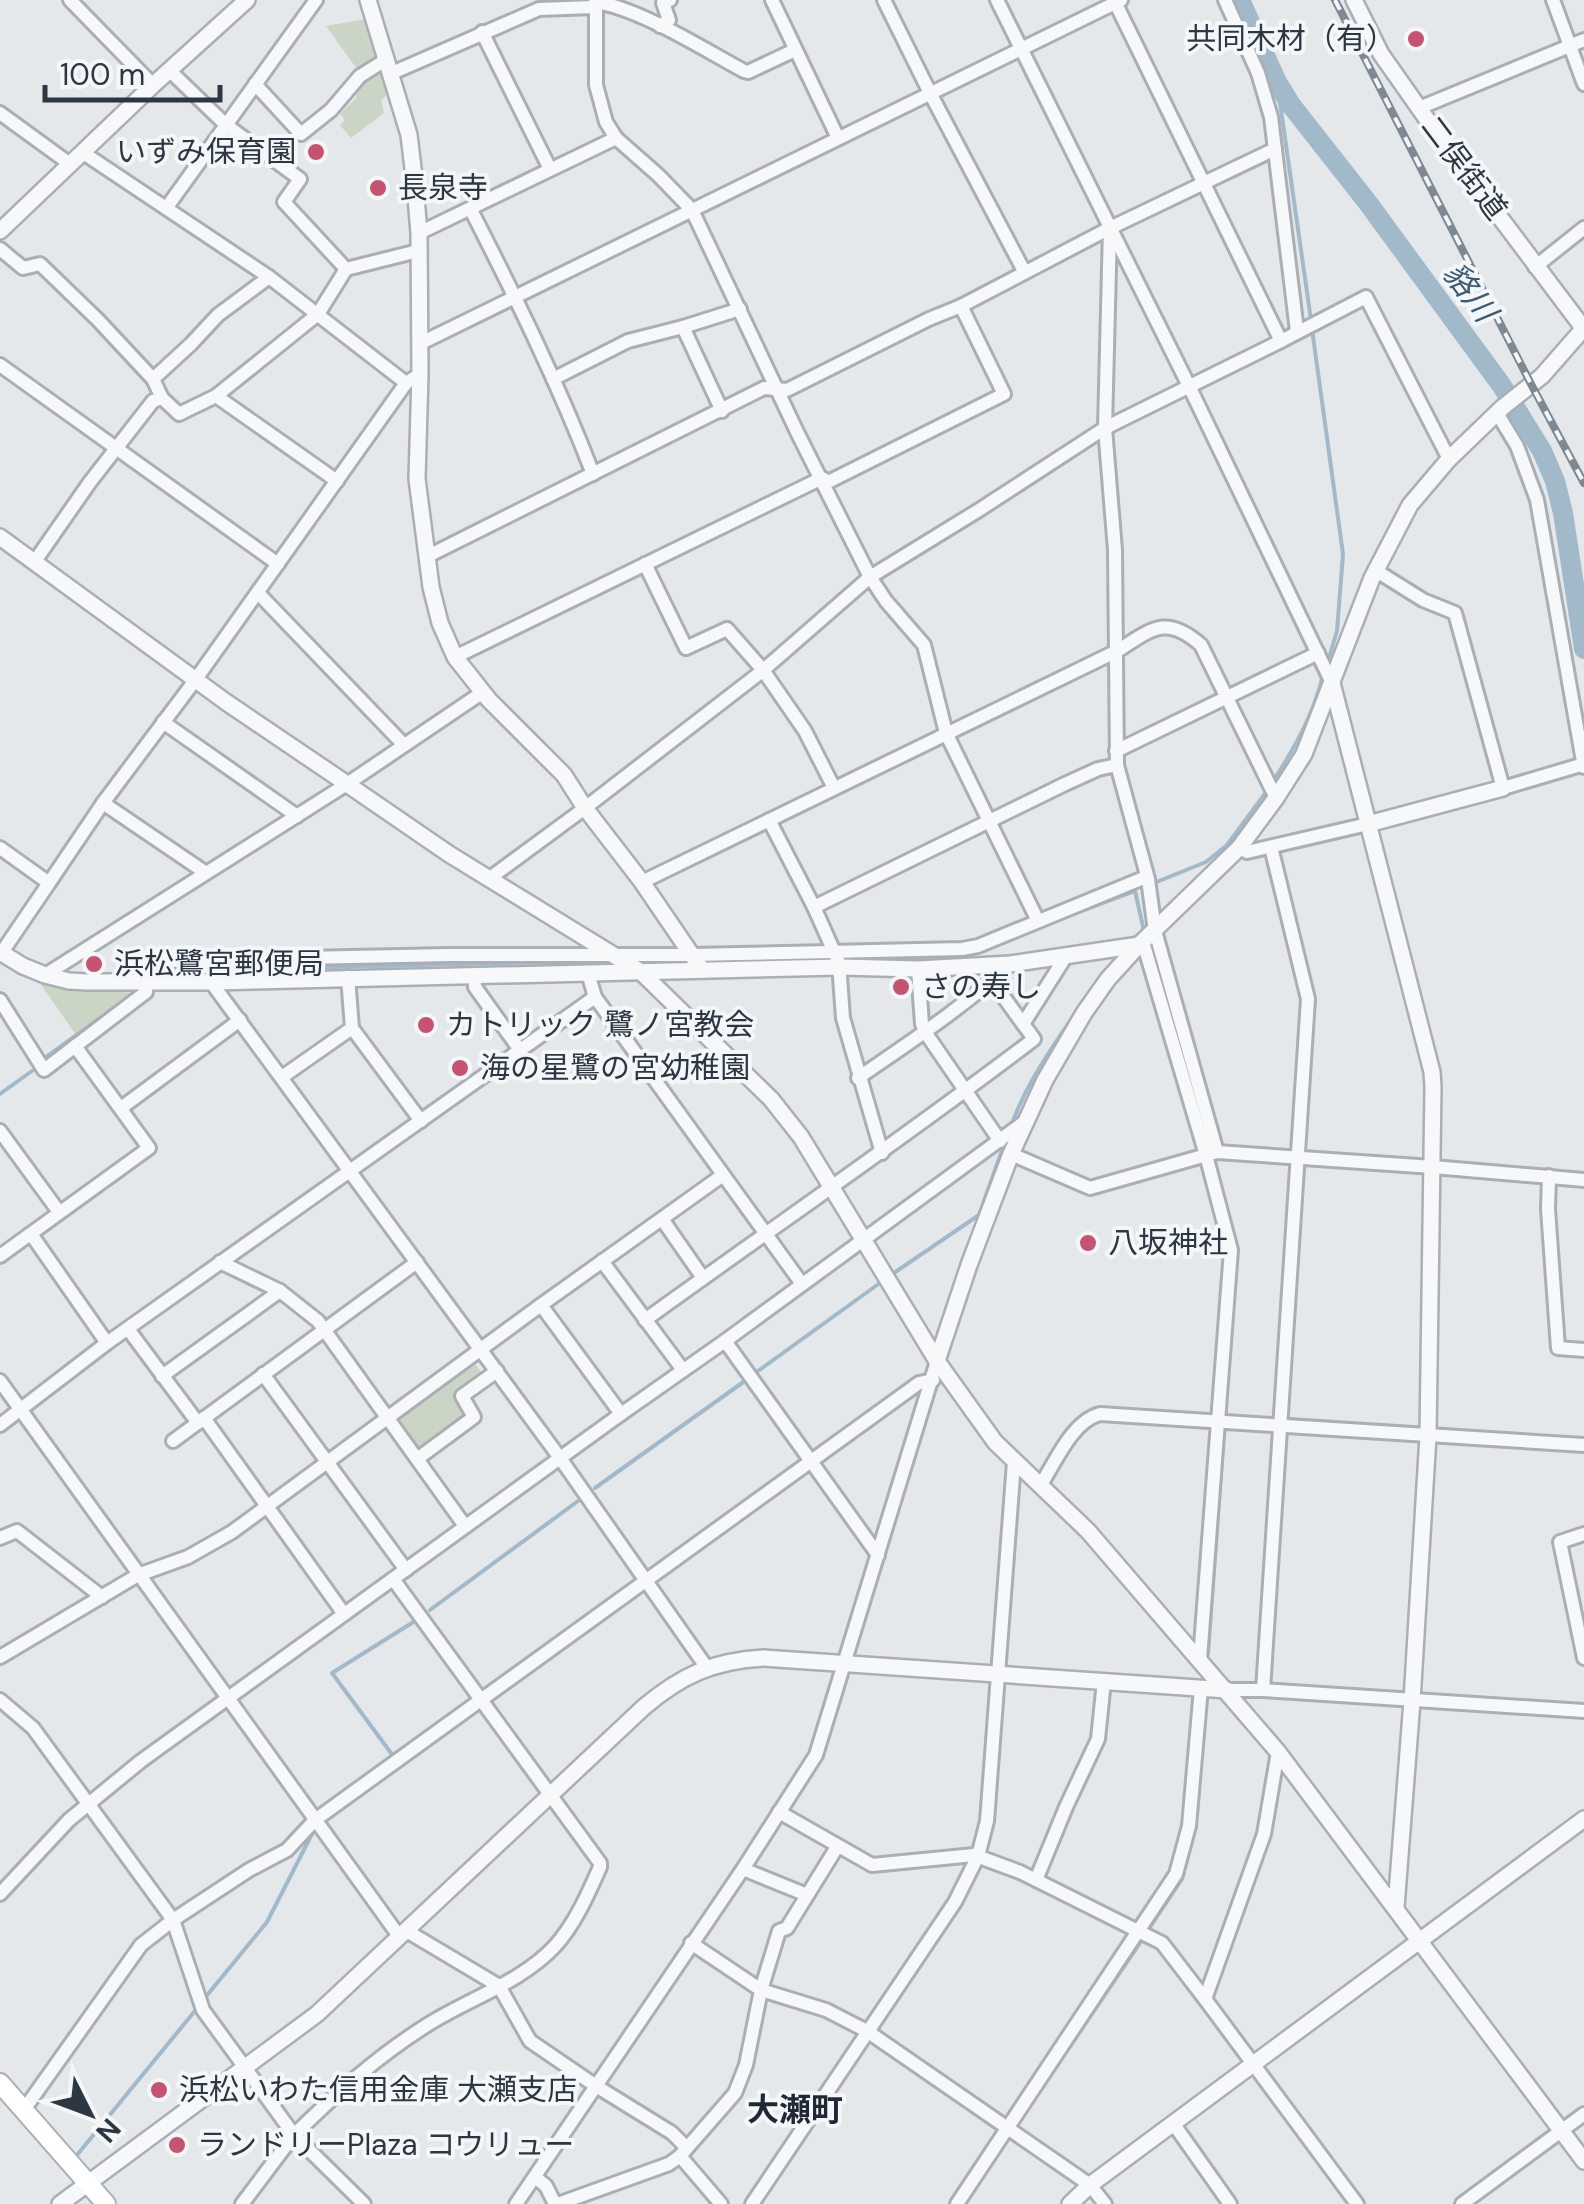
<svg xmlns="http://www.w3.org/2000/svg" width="1584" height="2204" viewBox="0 0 1584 2204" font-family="'DM Sans','Noto Sans JP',sans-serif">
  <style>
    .green { fill: #cbd5c6 }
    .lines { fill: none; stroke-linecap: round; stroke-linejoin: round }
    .stream { stroke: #a2b9c9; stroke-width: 4 }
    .river { stroke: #a2b9c9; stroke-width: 20 }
    .minor-casing { stroke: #a9afb5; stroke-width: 18 }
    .tertiary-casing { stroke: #a9afb5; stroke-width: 20 }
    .secondary-casing { stroke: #a9afb5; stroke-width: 22 }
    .minor { stroke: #f7f8fa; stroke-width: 12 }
    .tertiary { stroke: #f7f8fa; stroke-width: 15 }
    .secondary { stroke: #fff; stroke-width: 18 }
    .rail-casing { stroke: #7f8994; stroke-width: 8 }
    .rail { stroke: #f4f7f9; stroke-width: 4; stroke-dasharray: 11; stroke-linecap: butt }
    .poi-dot { fill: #c75372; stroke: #f4f7f9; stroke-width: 4 }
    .labels { text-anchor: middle; stroke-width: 8; stroke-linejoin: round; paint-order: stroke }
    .poi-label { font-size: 30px; fill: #2d3743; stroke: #f4f7f9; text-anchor: start }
    .street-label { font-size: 30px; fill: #2d3743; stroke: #f4f7f9 }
    .water-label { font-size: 32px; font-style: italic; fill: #395b75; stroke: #f4f7f9 }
    .neighbourhood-label { font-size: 32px; font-weight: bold; fill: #1f2834; stroke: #f4f7f9 }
  </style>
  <rect width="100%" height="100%" fill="#e4e8eb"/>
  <g class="green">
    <path d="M366,19L377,55L357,69L326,26Z"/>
    <path d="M384,69L390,92L381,100L384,113L351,138L340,125L345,120L340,114L356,98L357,84Z"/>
    <path d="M40,983L133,993L76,1035Z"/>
    <path d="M475,1364L482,1373L456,1393L468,1416L420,1451L397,1420Z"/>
  </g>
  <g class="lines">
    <g class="stream">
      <path d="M1277,82L1311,320"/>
      <path d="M1312,329L1343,554L1337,631L1328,661"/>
      <path d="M1272,783C1294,749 1314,714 1323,675"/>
      <path d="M1154,883L1206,862L1227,845L1267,791"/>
      <path d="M1071,915L1135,891L1144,931"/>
      <path d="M159,976L167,971L588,961"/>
      <path d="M46,1057L139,990"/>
      <path d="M0,1094L32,1071"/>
      <path d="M1011,1126C1026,1085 1050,1050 1075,1014"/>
      <path d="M1230,1223L1236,1247"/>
      <path d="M891,1275L979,1215L1004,1145"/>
      <path d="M758,1371L884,1280"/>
      <path d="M595,1488L742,1383"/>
      <path d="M430,1610L578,1501"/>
      <path d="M1208,1653L1224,1431"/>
      <path d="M391,1753L332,1673L415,1621"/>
      <path d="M1150,1927L1182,1879L1195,1828"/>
      <path d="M204,1999L267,1922L312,1834"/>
      <path d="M1018,2123L1140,1943"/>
      <path d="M77,2155L194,2012"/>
    </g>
    <path class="river" d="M1240,0L1277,82L1291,105L1368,203L1502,386L1542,451L1555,481L1563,513L1584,649"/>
    <defs>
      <g id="minor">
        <path d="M70,0L153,85"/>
        <path d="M596,0V85L606,122L616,138L658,175L692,210L798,434L870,577L886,601L924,645L946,733L1038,921"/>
        <path d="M772,0L838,138"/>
        <path d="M884,0L930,93L1024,271"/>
        <path d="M997,0L1189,386L1332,683"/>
        <path d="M1114,0L1281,341L1366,297L1449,459"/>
        <path d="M1225,0L1258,73L1271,117L1297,331"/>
        <path d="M1553,0L1584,84"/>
        <path d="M595,2C637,7 705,50 744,71L748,72L795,50"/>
        <path d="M660,26L669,20L663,3L670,0"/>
        <path d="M482,32L550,169"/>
        <path d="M169,70L226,125L300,179L284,202L346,269"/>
        <path d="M392,73L539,9L594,7"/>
        <path d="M255,84L301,134L331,110L360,76L387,59"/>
        <path d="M1419,108L1584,40"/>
        <path d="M0,113L70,164"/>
        <path d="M82,152L269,277L406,383"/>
        <path d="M167,207L316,0"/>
        <path d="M471,210C515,296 558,383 593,474"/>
        <path d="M1110,228L1105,428L1115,550L1117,765L1148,879L1155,931L1217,1152"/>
        <path d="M419,233L616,138"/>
        <path d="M0,249L23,268L40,264L98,320L153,379L162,398L179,414L216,396L318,314L346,269L418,251"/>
        <path d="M1535,267L1584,228"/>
        <path d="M683,327L722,411"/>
        <path d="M419,344L1121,0"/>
        <path d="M0,365L278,564"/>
        <path d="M153,379L191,344L218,315L269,277"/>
        <path d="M553,379L628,341L683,327L740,309"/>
        <path d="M216,396L337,481"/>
        <path d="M1497,413L1517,446L1537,500L1584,767"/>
        <path d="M428,556L764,388L787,390L929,319L961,306L1110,228L1275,149"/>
        <path d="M35,561L90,482L153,401L162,398"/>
        <path d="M645,564L686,648L727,629L763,670L805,731L834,788"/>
        <path d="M1375,570L1423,600L1455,613L1503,788L1584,764"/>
        <path d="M258,593L404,745"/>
        <path d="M455,657L822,478L828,482L1004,394L961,306"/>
        <path d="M163,722L297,816"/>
        <path d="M1116,751L1318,653"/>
        <path d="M103,803L206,873"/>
        <path d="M769,820L814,907L1065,784L1098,769L1117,765"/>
        <path d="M0,848L49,883L103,803L196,679L406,383L420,374"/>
        <path d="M1239,848L1247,852L1368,824"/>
        <path d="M490,878L585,808L761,672L870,577L979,510L1105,428L1281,341"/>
        <path d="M642,882L1117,651C1152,629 1166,614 1201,645L1276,798"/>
        <path d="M814,907L839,963L843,1018L882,1153"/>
        <path d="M1143,942L1206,1155L1231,1250L1200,1659"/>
        <path d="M0,955L49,883"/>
        <path d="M918,969L922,1024L925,1032L1000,1141"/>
        <path d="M588,973L595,997L802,1284"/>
        <path d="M45,975L347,784L483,692"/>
        <path d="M474,975L475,987L520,1050"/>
        <path d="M348,977L352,1028L421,1121"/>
        <path d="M211,982L560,1458L707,1668"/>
        <path d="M0,1000L44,1070L146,992L147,982L163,961L449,955H692L962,949L978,946L1146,877"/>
        <path d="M1023,1024L1066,956"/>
        <path d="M282,1077L352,1028"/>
        <path d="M858,1078C910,1042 964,1007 1010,964"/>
        <path d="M121,1108L240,1020"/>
        <path d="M0,1131L59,1212"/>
        <path d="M1011,1154L1090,1188L1217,1152L1433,1167L1584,1180"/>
        <path d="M1549,1176L1548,1209L1558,1348L1584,1350"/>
        <path d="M662,1219L703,1278"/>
        <path d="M31,1234L107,1343"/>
        <path d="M0,1256L149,1148L75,1046"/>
        <path d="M602,1261L683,1370"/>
        <path d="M220,1262L280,1291L318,1321L465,1526"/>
        <path d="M541,1305L621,1414"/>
        <path d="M645,1320C775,1226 907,1136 1034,1039L992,981"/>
        <path d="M128,1329L198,1423"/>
        <path d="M725,1341L878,1555"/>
        <path d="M263,1374L406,1570"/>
        <path d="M162,1376L280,1291"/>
        <path d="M0,1381L399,1936"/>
        <path d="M204,1418L344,1614"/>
        <path d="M0,1425L107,1343L595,997"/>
        <path d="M173,1441L417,1262"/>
        <path d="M417,1459L474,1417L462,1396L497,1371"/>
        <path d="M1040,1486C1055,1463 1072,1421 1100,1414L1584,1445"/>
        <path d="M1584,1534L1560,1542L1584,1658"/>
        <path d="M0,1538L17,1531L102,1597"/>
        <path d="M0,1657L138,1575L188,1557L232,1532L541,1305L723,1175"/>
        <path d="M1227,1690H1263L1584,1711"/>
        <path d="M1263,1690L1308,999L1271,847"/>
        <path d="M0,1700L33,1728L173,1920L203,2010L294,2135C336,2094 374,2059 424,2027C465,2000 521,1983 555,1946C575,1924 588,1894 600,1867V1863L393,1579"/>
        <path d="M779,1812L872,1865L974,1855L1020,1872L1162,1943L1205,1999L1357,2204"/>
        <path d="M743,1869L807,1895"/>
        <path d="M1036,1880L1066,1807L1098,1739L1104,1681"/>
        <path d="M0,1894L69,1820L141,1761L621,1414L725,1341L1027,1120"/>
        <path d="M405,1930L499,1986L530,2041L596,2086L672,2133L687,2148"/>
        <path d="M691,1943L761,1990L826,2010L867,2031L1090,2185L1105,2204"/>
        <path d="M1205,1999L1264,1834L1278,1752"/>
        <path d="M23,2111L141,1945L173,1920L249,1870L287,1850L315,1820L919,1383L933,1380"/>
        <path d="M1173,2123L1230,2204"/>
        <path d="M680,2156L721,2204"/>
        <path d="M535,2177L546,2186L555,2204"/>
        <path d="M242,2204L294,2135L364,2204"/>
        <path d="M516,2204L743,1869L816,1755L937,1361"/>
        <path d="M558,2204L669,2164L680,2156L735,2093L746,2065L761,1990L779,1931L787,1928L837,1847"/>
        <path d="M752,2204L955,1902L978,1856L987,1821L1014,1462"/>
        <path d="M957,2204L1176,1874L1189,1826L1201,1688"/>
        <path d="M1462,2204L1584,2114"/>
      </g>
      <g id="tertiary">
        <path d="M368,0L409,135L415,185L419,233L420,374L417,479L431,587L440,623L455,657L489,700L564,775L585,808L642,882L702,970"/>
        <path d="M1354,0L1381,54L1438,135L1584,329"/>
        <path d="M0,231L153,85L247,0"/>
        <path d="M0,537L226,702L347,784L449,854L641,972L771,1099L801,1137L937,1361L995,1442L1088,1531L1278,1752L1584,2161"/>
        <path d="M1332,683L1432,1072L1433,1087L1428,1436L1412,1701L1396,1907"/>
        <path d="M1368,824L1503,788"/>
        <path d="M0,952L23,966L45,975L69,981L87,982H211L840,967L918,969L1010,964L1139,945"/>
        <path d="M937,1361L969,1265L1011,1154L1045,1080L1084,1013L1108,979L1139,945L1239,848L1276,798L1304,754L1372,578L1410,505L1449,459L1503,407L1542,376L1584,328"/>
        <path d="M60,2204L317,2014L644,1707C682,1675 713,1661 763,1658L1227,1690"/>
        <path d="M1070,2204L1090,2185L1584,1819"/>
      </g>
      <path id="secondary" d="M0,2083L106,2204"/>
    </defs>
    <use href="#minor" class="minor-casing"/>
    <use href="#tertiary" class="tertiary-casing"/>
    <use href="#secondary" class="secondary-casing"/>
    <use href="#minor" class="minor"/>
    <use href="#tertiary" class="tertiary"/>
    <use href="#secondary" class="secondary"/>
    <defs>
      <path id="rail" d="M1335,0L1531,384L1584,483"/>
    </defs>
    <use href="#rail" class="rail-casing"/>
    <use href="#rail" class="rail"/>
  </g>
  <g class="poi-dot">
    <circle cx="1416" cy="39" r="10"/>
    <circle cx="316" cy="152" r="10"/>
    <circle cx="378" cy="188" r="10"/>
    <circle cx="94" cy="964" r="10"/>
    <circle cx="901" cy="987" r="10"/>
    <circle cx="426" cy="1025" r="10"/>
    <circle cx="460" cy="1068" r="10"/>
    <circle cx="1088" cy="1243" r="10"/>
    <circle cx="159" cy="2090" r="10"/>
    <circle cx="177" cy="2145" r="10"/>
  </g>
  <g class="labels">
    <g class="poi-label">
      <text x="1396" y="49" text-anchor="end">共同木材（有）</text>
      <text x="296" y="162" text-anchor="end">いずみ保育園</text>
      <text x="398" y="198">長泉寺</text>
      <text x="114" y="974">浜松鷺宮郵便局</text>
      <text x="921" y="997">さの寿し</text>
      <text x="446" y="1035">カトリック 鷺ノ宮教会</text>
      <text x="480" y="1078">海の星鷺の宮幼稚園</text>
      <text x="1108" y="1253">八坂神社</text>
      <text x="179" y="2100">浜松いわた信用金庫 大瀬支店</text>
      <text x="197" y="2155">ランドリーPlaza コウリュー</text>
    </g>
    <g class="street-label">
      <text transform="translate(1464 168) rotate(53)" y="10">二俣街道</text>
    </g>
    <g class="water-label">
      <text transform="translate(1470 292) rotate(53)" y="11">貉川</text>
    </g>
    <g class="neighbourhood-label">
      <text x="795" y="2121">大瀬町</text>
    </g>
  </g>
  <g transform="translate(90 2114) rotate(132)" stroke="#f4f7f9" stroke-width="8" paint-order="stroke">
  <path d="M0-8L18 38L0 25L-18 38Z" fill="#2d3743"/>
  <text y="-15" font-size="28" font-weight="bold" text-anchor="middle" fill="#2d3743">N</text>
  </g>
  <path d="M45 85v15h175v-15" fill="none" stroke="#2d3743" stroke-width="5"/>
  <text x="60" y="85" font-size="30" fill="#2d3743" stroke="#f4f7f9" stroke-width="8" paint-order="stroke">100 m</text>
</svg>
